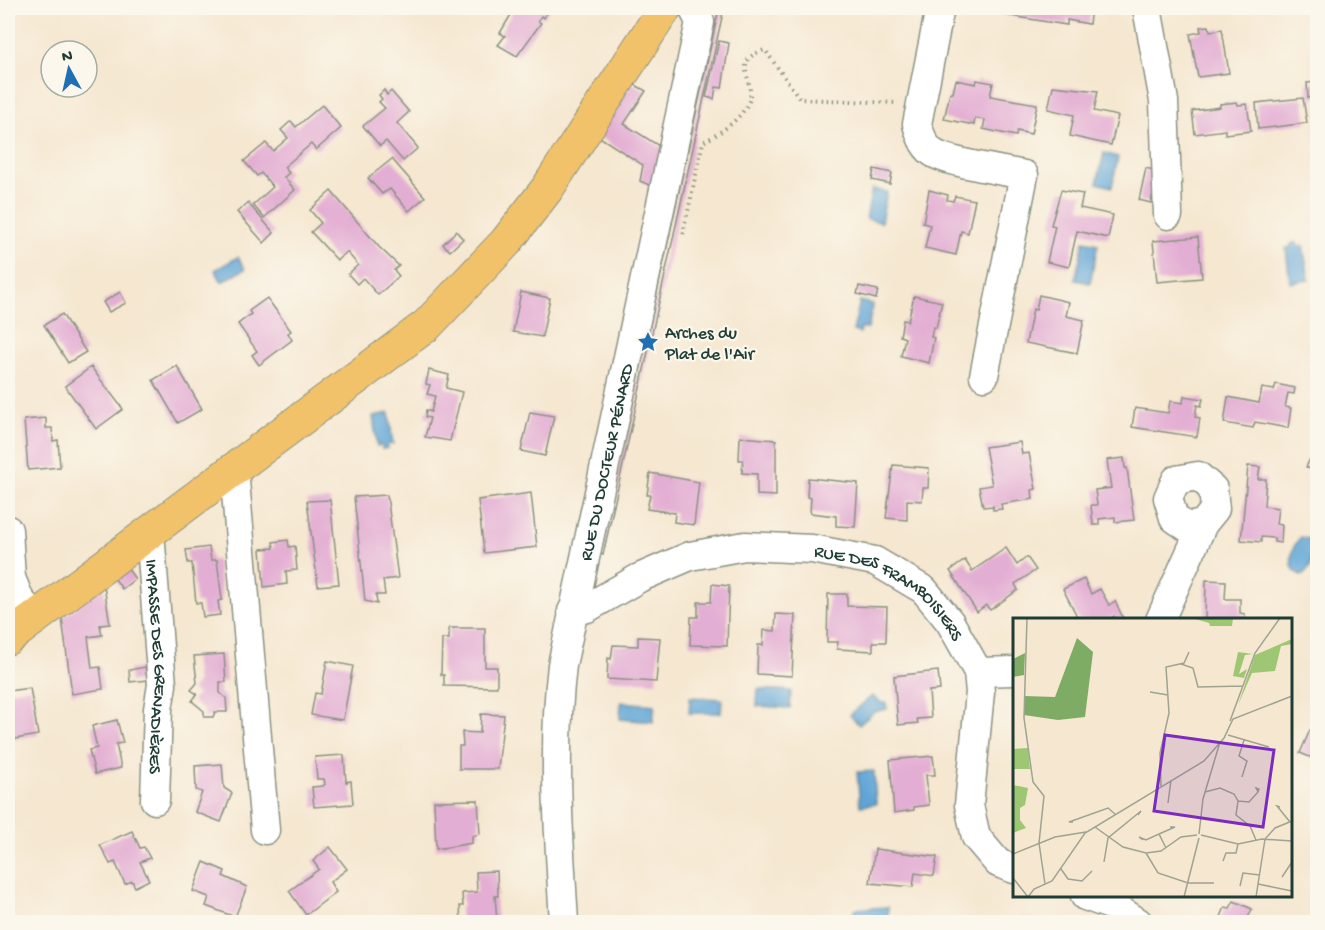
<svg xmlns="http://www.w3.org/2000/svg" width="1325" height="930" viewBox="0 0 1325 930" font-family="'Gochi Hand',sans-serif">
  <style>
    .water { fill: #61a5d6; stroke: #407185; stroke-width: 1.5 }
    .building { fill: #e3aed3 }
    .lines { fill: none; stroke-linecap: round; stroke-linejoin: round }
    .minor-casing { stroke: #8a9282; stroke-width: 31 }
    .major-casing { stroke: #8a9282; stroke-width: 35 }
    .path { stroke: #8a9282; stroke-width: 4; stroke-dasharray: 1.5 4.5; stroke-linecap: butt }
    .minor { stroke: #fff; stroke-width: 28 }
    .major { stroke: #f2c26a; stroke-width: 33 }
    .labels { text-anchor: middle; stroke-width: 4.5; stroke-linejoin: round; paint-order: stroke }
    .poi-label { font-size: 18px; fill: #1f3d34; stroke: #fbf7ec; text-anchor: start }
    .street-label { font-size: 18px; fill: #1f3d34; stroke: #fbf7ec }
    .inset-road { fill: none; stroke: #9fa392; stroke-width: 1.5 }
    .view { fill: #7b2cbf; fill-opacity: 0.15; stroke: #7b2cbf; stroke-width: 3 }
    .inset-edge { fill: none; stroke: #1f3d34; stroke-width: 3 }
  </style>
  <rect width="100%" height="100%" fill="#fbf7ec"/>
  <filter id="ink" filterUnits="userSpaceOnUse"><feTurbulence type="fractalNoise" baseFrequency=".0167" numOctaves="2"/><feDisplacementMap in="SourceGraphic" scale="12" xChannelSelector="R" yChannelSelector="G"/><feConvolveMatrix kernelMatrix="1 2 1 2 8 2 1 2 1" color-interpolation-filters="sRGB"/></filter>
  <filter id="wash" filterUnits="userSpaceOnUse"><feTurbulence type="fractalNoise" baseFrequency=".008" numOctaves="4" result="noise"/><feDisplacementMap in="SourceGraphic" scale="24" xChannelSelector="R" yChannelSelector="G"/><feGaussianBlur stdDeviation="1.35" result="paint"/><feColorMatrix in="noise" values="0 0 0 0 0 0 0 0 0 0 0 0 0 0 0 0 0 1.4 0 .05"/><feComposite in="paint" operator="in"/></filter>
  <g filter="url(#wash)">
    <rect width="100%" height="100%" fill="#f5e7d0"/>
    <g class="water">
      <path d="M1104,153L1118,157L1112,187L1097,183Z"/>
      <path d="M872,189L887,192L881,222L866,219Z"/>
      <path d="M1084,241L1098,244L1090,283L1075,280Z"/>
      <path d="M1296,242L1299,246H1303L1309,280L1290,283L1286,248H1290L1291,244Z"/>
      <path d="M238,257L245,269L222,282L215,270Z"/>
      <path d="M860,301L873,304L868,329L861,328L860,333L853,331Z"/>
      <path d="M389,413L393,444H388V448L382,449V445L377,446L373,416Z"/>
      <path d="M1301,537L1309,539C1316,549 1313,571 1301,575C1286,569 1291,546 1301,537Z"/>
      <path d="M758,689L791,691L790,708L757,706Z"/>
      <path d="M872,696L882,703H886L887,709L874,712L859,725L850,715Z"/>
      <path d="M690,697L722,699L721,713H689Z"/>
      <path d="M621,702L655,705L653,722L620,719Z"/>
      <path d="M874,771L876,804L860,806L857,772Z"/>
      <path d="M888,907V922H855L854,909Z"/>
    </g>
    <g id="blocks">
      <g class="building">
        <path d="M515,8L518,9L519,8H550L544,18L541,16L538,21L541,23L517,56L498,45L505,36L500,33Z"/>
        <path d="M719,8H724L603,555L600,554Z"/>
        <path d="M996,8H1091L1089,24L1067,20V25L1005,15L1006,10Z"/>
        <path d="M1209,26L1210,31L1222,29L1229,73L1198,77L1190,34L1201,32L1200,27Z"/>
        <path d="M719,41L729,43L722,88L716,87L714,99L706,97Z"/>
        <path d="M956,80L976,84L977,80L993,83L990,96L1037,104L1031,134L1017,131L1016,136L983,129L985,120L975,118L974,125L944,119L950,93H953Z"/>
        <path d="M1317,82V97L1308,98L1307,83Z"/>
        <path d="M632,83L646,91L624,124L664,149L656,188L640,181L643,165L598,136Z"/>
        <path d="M1053,86L1098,91L1094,111L1118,116L1111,145L1070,136L1074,115L1048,109Z"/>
        <path d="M384,90L387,95L391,91L409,112L397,123L418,148L403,161L386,141L380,146L363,126L385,108L379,102L382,99L379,95Z"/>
        <path d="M1303,98L1307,123L1258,129L1256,103Z"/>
        <path d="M1237,102L1238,105L1247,104L1251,131L1225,134V130L1195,134L1192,111L1220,107V104Z"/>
        <path d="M322,105L341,128L316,150L311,144L284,167L289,173L284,177L295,190L264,218L253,205L273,187L261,173L257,176L244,161L266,143L273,151L288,138L281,130L291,121L296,127Z"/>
        <path d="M392,159L425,197L409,211L390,189L382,194L368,178Z"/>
        <path d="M1146,168L1157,171L1151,203L1139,200Z"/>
        <path d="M874,169L892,173L890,184L872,180Z"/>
        <path d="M929,190L948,195L947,200L953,201L955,196L975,200L968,233L961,231L956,255L925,248L930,225L923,223Z"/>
        <path d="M1061,190L1083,194L1080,208L1113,215L1108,238L1077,231L1069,267L1047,262L1055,226L1051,225Z"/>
        <path d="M331,191L379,247L399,266L394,270L399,276L378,295L363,278L357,284L348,274L358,265L347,252L337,260L311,232L321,223L310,210Z"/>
        <path d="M248,203L274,233L264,243L237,212Z"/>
        <path d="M456,231L463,239L450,251L443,244Z"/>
        <path d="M1198,237L1202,278L1157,282L1153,241Z"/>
        <path d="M859,286L878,290L876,299L857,294Z"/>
        <path d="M120,292L126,303L109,312L103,302Z"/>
        <path d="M521,292L550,298L542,337L513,332Z"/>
        <path d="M1039,295L1069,302L1066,316L1084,320L1077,353L1026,343L1033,309L1036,310Z"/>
        <path d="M914,296L942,302L936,328L933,327L931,337L934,338L929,363L901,356L905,338L900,336L903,320L908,321Z"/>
        <path d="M267,298L291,331L288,333L292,340L259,365L252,355L257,351L238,324L251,314L249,311Z"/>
        <path d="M62,314L86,352L68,363L44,325Z"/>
        <path d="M177,366L202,409L178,423L153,380Z"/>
        <path d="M91,367L123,409L96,429L65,386Z"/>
        <path d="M429,370L449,375L446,388L462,392L450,441L425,437L430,418L425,417L426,410L431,412L435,396L427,394L430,385L426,384Z"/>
        <path d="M1276,384L1295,388L1294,394L1288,393L1285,407L1291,408L1288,428L1255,422L1253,428L1224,423L1228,397L1259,403L1262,388L1274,390Z"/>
        <path d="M1184,396L1203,399L1201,406L1197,405L1195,417L1200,418L1197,437L1132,427L1135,408L1168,413L1170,401L1183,403Z"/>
        <path d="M530,412L554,416L545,456L521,451Z"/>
        <path d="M46,418V428H52L53,441L58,440L60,467L28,470L24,420Z"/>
        <path d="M740,437L776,440V496L757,495V474L742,473L743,460H739Z"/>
        <path d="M1020,442L1022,454L1029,453L1036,489L1032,490L1033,499L1001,504L1002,509L993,510V506L983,507L979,487L992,485L985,447Z"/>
        <path d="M1317,445V473L1306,467Z"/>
        <path d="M1124,458L1125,468H1127L1134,520L1115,522V517L1099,519V525H1093L1091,505H1097L1095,490L1111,488L1107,460Z"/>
        <path d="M893,465L929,468L928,488H923L922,501L907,500V520L886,518Z"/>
        <path d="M1248,466L1260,467L1258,479H1266L1264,506L1278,508L1276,524L1282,525L1281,543L1274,542V538L1261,537V542L1241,540Z"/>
        <path d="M650,473L699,482L694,525L674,522L675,513L647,509L650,495H647Z"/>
        <path d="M808,478L858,483L855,527L836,526V516L810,513L811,498L807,497Z"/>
        <path d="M531,493L537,547L484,553L478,500Z"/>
        <path d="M387,495L398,578L383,580L385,595H376L377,604L365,601L354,497Z"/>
        <path d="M330,500L339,584L318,586L307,501Z"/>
        <path d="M288,540L289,547L295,546L297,570L286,571L287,584L264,587L261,549L274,548L273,542Z"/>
        <path d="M209,547L211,560H217L222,600L218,601L220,615L203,617L201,603H196L192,563H188L186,550Z"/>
        <path d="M1006,548L1017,565L1027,557L1036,570L1015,584L1018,590L990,610L986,605L977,612L950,571L965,560L972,571Z"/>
        <path d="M128,569L135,579L122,589L115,579Z"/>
        <path d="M1084,579L1091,594L1100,589L1109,605L1115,601L1124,620H1116L1114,616L1108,620H1079L1063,589Z"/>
        <path d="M1206,580L1226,581L1225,599H1240V613L1245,614V620H1205Z"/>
        <path d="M712,584L729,586L727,646L690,645L691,617H698V602H711Z"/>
        <path d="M104,586L110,624L100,625L102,635L88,637L92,668L100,667L103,689L72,694L62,618Z"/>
        <path d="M828,594H847V606L887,607L886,642H873V651L837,649L838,642H827Z"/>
        <path d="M776,614L795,615L792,676L757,674L758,645H763L764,630L775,631Z"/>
        <path d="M449,628H485V667H497V687L444,686V675H441L442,639H449Z"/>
        <path d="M638,637L660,638L656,682L607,679L608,658L611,659L613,645L638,646Z"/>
        <path d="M224,654L226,682H220V693L226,698L227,712H215L213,717H204V711L192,701L197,694L191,690L197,683L194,656Z"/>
        <path d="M327,661L353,666L343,720L311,715L315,693L321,694Z"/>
        <path d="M145,667L148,680L130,682L129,670Z"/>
        <path d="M938,671L940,690L929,691L931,718L917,719L918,723L898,725L894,676Z"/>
        <path d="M30,688L38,735L9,740L8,691Z"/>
        <path d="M481,714L504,715L498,769H459V746H463L462,732L480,733Z"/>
        <path d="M117,720L123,743L116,744L121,768L95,774L89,750L97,748L92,726Z"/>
        <path d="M1310,730L1317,733V760L1300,753Z"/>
        <path d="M344,755L346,782L351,781L353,804L314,807L312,787L323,786L325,784L324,779H317L315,757Z"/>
        <path d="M933,756L935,775H926L929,805L914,807V810L894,813L890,760Z"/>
        <path d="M222,764L224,788L232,793L221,822L195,812L202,792L196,790L195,766Z"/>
        <path d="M478,800L480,834L472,836V843L436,849L434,801Z"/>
        <path d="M132,831L140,848L144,847L150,858L140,862L149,880L135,887L132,881L125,884L115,862L110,864L100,845Z"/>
        <path d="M330,847L347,869L330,882L336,892L306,915L289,891L319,869L313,861Z"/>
        <path d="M875,849L937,857L934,876L915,873L913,887L870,883Z"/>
        <path d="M204,862L225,871L223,876L247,887L235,917L206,906L209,897L193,891Z"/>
        <path d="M497,871L498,896H495L497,922H461L460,906H463L462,893L477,892L476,872Z"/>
        <path d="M1234,901L1252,909L1246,922H1219L1225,907L1230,908Z"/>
        <path d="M1019,917L1046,921V922H1018Z"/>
      </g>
    </g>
  </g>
  <g filter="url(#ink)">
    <use href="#blocks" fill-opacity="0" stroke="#8a9282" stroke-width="1.5"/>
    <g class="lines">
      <defs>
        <g id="minor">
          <path d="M940,8L917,124C920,134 923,145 932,152C944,162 1006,171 1024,175L984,376"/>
          <path d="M1147,8L1164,101L1168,215"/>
          <path d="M234,469L265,830"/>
          <path d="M8,530L11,578L20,600L36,617"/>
          <path id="s1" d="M150,532L162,685L158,709L155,800"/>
          <path id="s2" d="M572,611L587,608L639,578L690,556L745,546L812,549L875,561L924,590L950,622L978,672L980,692L969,805L976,837L998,863L1014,869"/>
          <path d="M1160,620L1203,524L1215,509L1213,489L1198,476L1176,480L1168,498L1174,518L1187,527L1203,524"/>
          <path d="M978,672L1014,671"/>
          <path d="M1085,896L1113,906L1138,922"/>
          <path id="s3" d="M564,922C559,837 552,750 562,665L700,22L693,8"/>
        </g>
        <path id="major" d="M8,638L427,325L506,242L547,189L665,8"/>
      </defs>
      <use href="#minor" class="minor-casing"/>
      <use href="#major" class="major-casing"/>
      <path class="path" d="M683,234L703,142C719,134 742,119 749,101C756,81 729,60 765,50L800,99L897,103"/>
      <use href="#minor" class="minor"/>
      <use href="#major" class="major"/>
    </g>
  </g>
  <defs>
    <symbol id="sight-bare" viewBox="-9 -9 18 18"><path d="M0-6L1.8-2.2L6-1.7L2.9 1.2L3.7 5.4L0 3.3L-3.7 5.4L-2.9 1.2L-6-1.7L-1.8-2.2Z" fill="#1f6fb2" stroke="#fbf7ec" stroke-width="2.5" paint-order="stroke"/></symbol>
  </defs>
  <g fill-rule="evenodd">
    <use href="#sight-bare" x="633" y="327" width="30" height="30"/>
  </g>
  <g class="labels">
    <g class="poi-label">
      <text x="665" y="338">Arches du<tspan x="665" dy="21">Plat de l'Air</tspan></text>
    </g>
    <g class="street-label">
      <text dy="6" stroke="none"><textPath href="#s3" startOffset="465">RUE DU DOCTEUR PÉNARD</textPath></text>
      <text dy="6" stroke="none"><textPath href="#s2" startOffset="346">RUE DES FRAMBOISIERS</textPath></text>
      <text dy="6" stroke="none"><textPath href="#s1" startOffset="135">IMPASSE DES GRENADIÈRES</textPath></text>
    </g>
  </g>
  <g transform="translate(1013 618)">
    <rect width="279" height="279" fill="#f5e7d0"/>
    <path d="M179,0H220L219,8H197L196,5ZM279,21V26L268,28L262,53L239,55L225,87L242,37ZM225,34L240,36L232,37L226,56L234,51L231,60L220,58ZM15,130L17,151H0V131ZM0,167L15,170L12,187L7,190V202L13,210L0,215Z" fill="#9dc773"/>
    <path d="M64,20L80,34L72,99L45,102L11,97V78L42,79ZM12,35L11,57L0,59V41Z" fill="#7eac65"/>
    <path class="inset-road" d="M14,0L11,100L20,164L31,178L26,225L32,266M168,46L180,50L185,69L230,68M137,74L155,77M217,103L242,35L267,0M215,117L256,129M229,159L234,143L226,138L231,122M148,168L147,135L156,95L153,49L171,45L176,34M192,174L207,170L221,176L225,183L223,197L237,208L243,222M225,183L236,184L245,174L243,170L246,171L245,174M155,185L158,162M267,189L264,188L277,204M60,204H56L95,190L102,196M82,209L110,229L133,235L148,233L168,219L184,217M146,216L162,209H157M186,216L190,181L207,124M188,217L225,226L249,221L279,223M130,222L126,219L133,222L146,216L153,230M133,235L145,255L175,265H201M0,236L42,219L73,214M210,243L213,235H223L225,226M91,244L95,220L128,193L125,197M48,251L55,261L69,263L79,253M269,259L279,244M0,260L15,279M245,266L279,273M227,268L230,255L247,257M15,279L21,271L39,263L72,215L191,143L211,120L220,101L279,78M171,279L186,220M243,279L252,221L262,210L279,203"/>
    <path class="view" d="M152,117L261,132L250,209L141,193Z"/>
    <rect width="279" height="279" class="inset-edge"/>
  </g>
  <rect width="1325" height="930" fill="none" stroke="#fbf7ec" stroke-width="30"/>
  <g transform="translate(69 69) rotate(352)"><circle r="28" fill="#fbf7ec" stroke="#a3ada2" stroke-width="1.5"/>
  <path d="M0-4.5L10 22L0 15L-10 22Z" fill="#1f6fb2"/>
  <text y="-9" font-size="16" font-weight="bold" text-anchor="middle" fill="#1f3d34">N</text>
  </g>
</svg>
